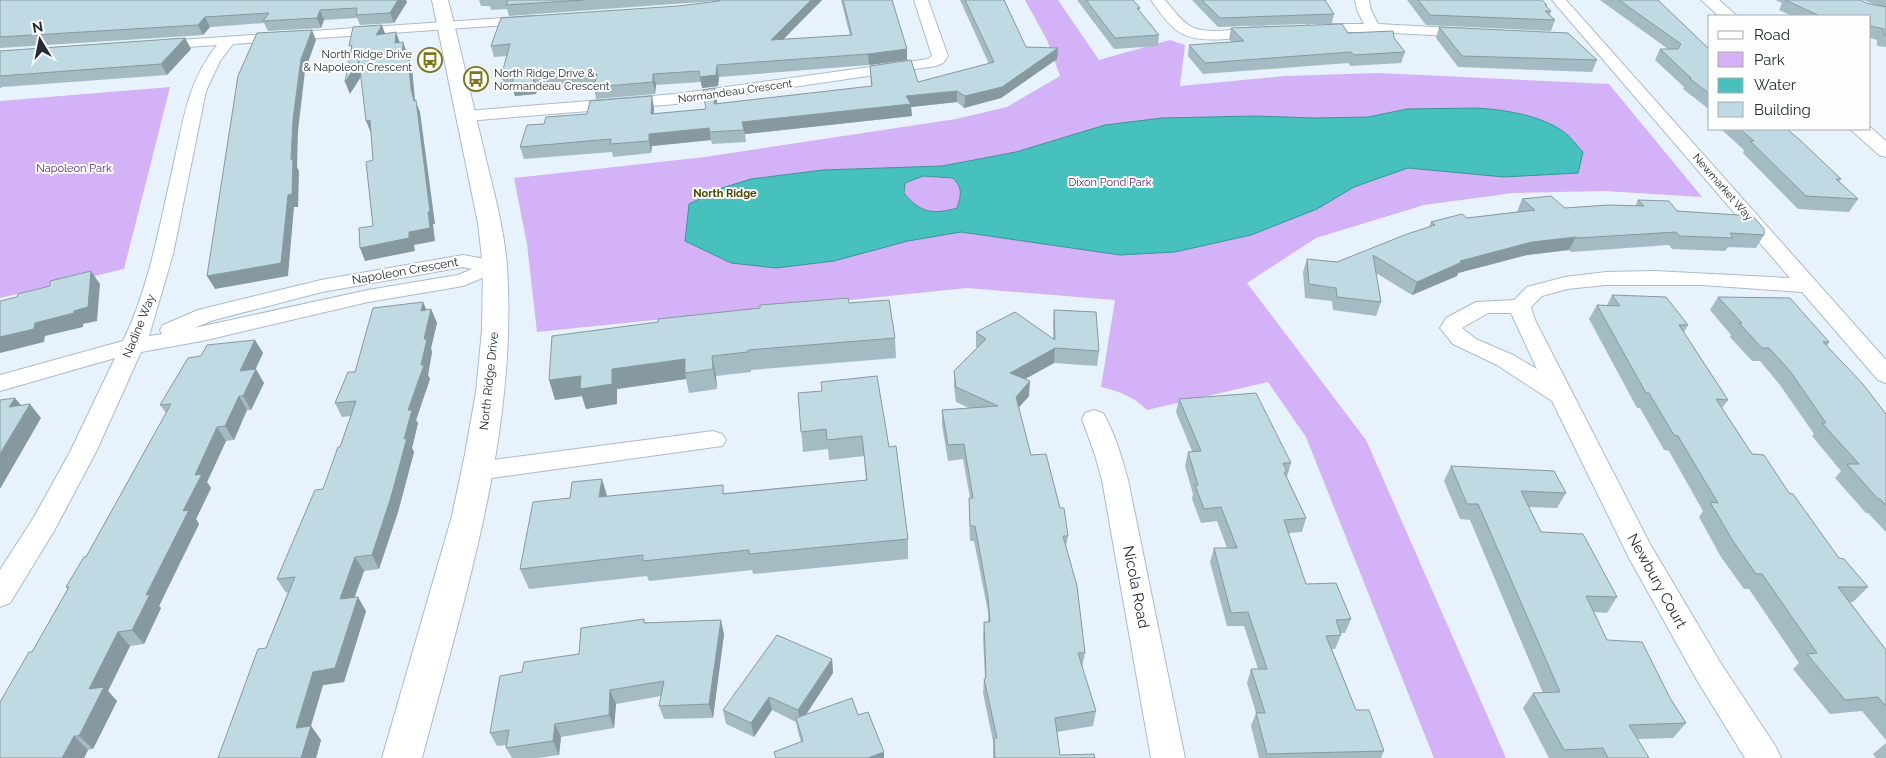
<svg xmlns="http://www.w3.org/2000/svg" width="1886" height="758" viewBox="0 0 1886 758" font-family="Raleway,sans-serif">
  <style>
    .green { fill: #d4b2f8 }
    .water { fill: #47c1bd; stroke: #3d9494; fill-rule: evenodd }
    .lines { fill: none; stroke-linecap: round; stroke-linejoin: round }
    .minor-casing { stroke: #aabbcd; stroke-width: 2 }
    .tertiary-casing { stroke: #aabbcd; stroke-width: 2 }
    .minor { fill: #fff; fill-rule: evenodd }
    .tertiary { fill: #fff; fill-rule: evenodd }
    .wall { fill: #a4bbc3 }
    .shaded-wall { fill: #86999f }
    .building { fill: #bfdae3; stroke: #86999f }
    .labels { text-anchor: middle; stroke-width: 4; stroke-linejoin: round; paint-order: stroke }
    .far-poi-label { font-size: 11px; fill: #252c33; stroke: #fefefe; text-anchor: end }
    .far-street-label { font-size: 11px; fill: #252c33; stroke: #fefefe }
    .far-park-label { font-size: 11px; fill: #55277a; stroke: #fefefe }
    .far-neighbourhood-label { font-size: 11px; font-weight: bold; fill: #4b4807; stroke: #fefefe }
    .street-label { font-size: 12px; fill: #252c33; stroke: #fefefe }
    .near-street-label { font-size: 15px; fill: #252c33; stroke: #fefefe }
  </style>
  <rect width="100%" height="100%" fill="#e7f2fd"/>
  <g class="green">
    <path d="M1025,0H1058L1099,60L1170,40L1185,45L1180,86L1286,76L1379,73L1609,84L1702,197L1604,191L1513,193L1424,205L1316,238L1247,283L1366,440L1506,758H1434L1306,437L1268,382L1147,410C1134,397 1119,391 1101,387L1115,300L967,288L537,332L527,244L514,178L705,157L956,119L1007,107L1060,76L1047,40Z"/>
    <path d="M170,87L124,269L0,298V101Z"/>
  </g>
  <path class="water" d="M1477,108C1506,110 1540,115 1564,132C1571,137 1577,146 1583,152L1578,173L1504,177L1408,168L1354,187L1317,209L1251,235L1175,252L1120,255L961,232L908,241L834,261L776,268L731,263L685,241L689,204L722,188L751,179L823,170L942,166L1016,152L1105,125L1162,118L1255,116L1314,118L1368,117L1407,109ZM923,176L953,178C963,188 961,196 957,208C933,215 920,213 904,193L905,183Z"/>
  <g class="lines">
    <defs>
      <g id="minor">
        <path d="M914,0H928L948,56L943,63L936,66L676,104L466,121L460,120L458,116L460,112L466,111L676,94L928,59L932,56Z"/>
        <path d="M1151,0H1165C1173,9 1180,20 1190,26C1207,36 1243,28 1263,26L1268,27L1270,30L1268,33L1263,34C1238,37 1202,46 1179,32C1168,25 1159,11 1151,0Z"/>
        <path d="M1355,0H1369L1371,10L1378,24L1470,29L1475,30L1477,33L1475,36L1470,37L1373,32H1312L1307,31L1305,28L1307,25L1312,24H1364L1357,10Z"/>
        <path d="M1552,0H1566L1886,360V383L1878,380L1802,292L1702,285H1606L1567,289L1542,296L1531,307L1535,320L1650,544L1720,662L1776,747L1781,758H1745L1698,682L1629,558L1552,401L1497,365L1453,344L1440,328L1446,318L1476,302L1514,300L1527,287L1565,277L1606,272L1654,271L1790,278ZM1488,313H1511L1537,369L1513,355L1476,339L1462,328Z"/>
        <path d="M532,16L537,17L539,20L537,23L233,44L220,61L206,91L173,254L149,336L162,334L160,330L163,325L198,310L321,280L463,255L502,262L505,266L502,270L463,286L368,302L202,341L141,352L96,452L54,531L10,603L0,607V570L34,517L70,452L115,358L0,391V375L123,341C150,286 161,218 175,158C184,116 189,80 217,45L156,49L151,48L149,45L151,42ZM463,267L472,269L458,275L368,290L194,328L214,320L322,292Z"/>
        <path d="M1094,410L1103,413C1115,433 1122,458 1128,480L1185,758H1151L1102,480L1095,455L1082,419L1085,413Z"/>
        <path d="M713,431L722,434L726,440L722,446L477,480L468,478L464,471L468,464L477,462Z"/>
      </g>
      <g id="tertiary">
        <path d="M432,0H448C461,50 472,101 484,151C493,189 504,227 507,266C518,433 464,598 422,758H382L452,516L465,454L476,392L482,330L483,267L478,223Z"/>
        <path d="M1701,0H1719L1737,16H1719Z"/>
        <path d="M1870,127L1886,141V157L1879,155L1850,129H1870Z"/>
      </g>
    </defs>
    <use href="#minor" class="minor-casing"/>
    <use href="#tertiary" class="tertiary-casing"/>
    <use href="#minor" class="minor"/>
    <use href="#tertiary" class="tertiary"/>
  </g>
  <g class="wall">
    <path d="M0,0L407,2L394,23L360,25L357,18L324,20L321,28L268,31L264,23L210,27L203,35L0,48Z"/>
    <path d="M479,0H822L783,39L850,36L841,0H892L907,60L869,65L719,77L718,86L702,88L701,82L656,85L655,94L596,99L594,86L537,90L536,94L515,96L512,88L504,89L501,77L507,56L494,57L491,46L678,6L716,2L715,1L509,16L507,9L491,10L490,6H481Z"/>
    <path d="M960,0H1004L1026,47L1058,48L1057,59L1001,98L964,108L957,102L911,107L912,116L745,134L746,142L712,144L711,140L652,146L651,153L613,157L612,152L524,159L520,147L544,124L587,114L654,108V114L706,109L717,100V104L871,86L870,66L918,82L989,64Z"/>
    <path d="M1077,0H1133L1140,8L1139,11L1159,35L1158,46L1114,49Z"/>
    <path d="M1192,0H1325L1334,14L1332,23L1218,27Z"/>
    <path d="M1407,0H1542L1547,5L1546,6L1551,11L1550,15L1555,20L1551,31L1426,25Z"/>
    <path d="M1600,0H1658L1710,50V110L1683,89L1684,87L1655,60L1660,49H1668Z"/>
    <path d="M1775,0H1861L1866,3L1880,6L1863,0H1886V47L1877,46V40L1870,38V16H1792L1779,10L1782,3Z"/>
    <path d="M1439,27L1597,60L1592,72L1458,67L1436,38Z"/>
    <path d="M1231,28L1348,33L1394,38L1405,52L1401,63L1351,66L1348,63L1203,74L1188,56L1189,45L1232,42L1229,39Z"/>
    <path d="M185,38L191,49L167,75L2,87L0,89V51Z"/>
    <path d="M1710,111V119L1707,116Z"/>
    <path d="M1721,129H1787L1841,179L1839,182L1858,199L1849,212L1798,209L1743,153L1744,150Z"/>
    <path d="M1522,199L1565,208L1635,206L1638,200L1764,235L1756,248L1728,247L1725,251L1672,249L1669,245L1571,252L1569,250L1527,255L1458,273L1457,276L1412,295L1376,273L1381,302L1376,316L1333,310L1332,301L1305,298L1303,272L1307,259L1337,262L1429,227L1431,222L1517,212Z"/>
    <path d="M1612,295L1688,325L1684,332L1728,400L1722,408L1752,454L1789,493L1839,558L1868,587L1853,602H1850L1886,650V740L1862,711L1830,714L1793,669L1799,663L1749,589H1744L1721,557L1699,517L1703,511L1669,451L1664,450L1640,408H1637L1589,319L1597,305H1607Z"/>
    <path d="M1718,297L1829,342L1827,346L1886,414V532L1868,513H1866L1835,478L1841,471L1812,436L1814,434L1780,385L1760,361H1752L1730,337L1731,335L1710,310Z"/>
    <path d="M849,303L895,338L896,358L751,370V372L716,376L717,389L689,393L686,379L617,389V404L586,409L582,396L555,400Z"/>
    <path d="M431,309L437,323L431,348L432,352L428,375L430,379L416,420L418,423L412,448L414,452L398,512L379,569L364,571L354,598L366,611L344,682L323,685L311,726L321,740L316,758H218L266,648L288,592L286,593L277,579L323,489L340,447L351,416L342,417L335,403L355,372L427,310Z"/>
    <path d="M1054,310L1099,351L1097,366L1054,363L1025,379L1029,396L1018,408L1031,455L1060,508L1068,536L1066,547L1085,653L1082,668L1096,711L1093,726L1057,732L1060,755L1095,758H993V741L983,693L984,679L985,678L983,638L984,622H988V612L974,541H970L969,513V498H970L963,459L948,461L942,425V410L969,408L956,402L954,386V371L977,348L976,347V332L1053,338V325Z"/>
    <path d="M255,340L263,353L255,370L264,383L251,410H247L234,440L226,441L207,482L211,488L196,519L199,524L159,606L161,608L144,644L130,646L108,691L117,701L93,749L88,750L84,758L32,652L68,589L66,587L86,557L166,413L160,405L201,356Z"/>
    <path d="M798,393L889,447L908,539V559L753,574L752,570L649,581L647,576L529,589L520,569L607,496L725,493L866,480L864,456L829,460L828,449L803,452Z"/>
    <path d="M1179,399L1291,463L1287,477L1306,518L1302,532L1289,533L1306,584L1351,619L1345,633H1340L1341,635L1335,649H1332L1356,710L1384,751L1381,758H1259L1251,726L1256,713L1247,683L1251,669H1258L1244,626H1227L1210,562L1214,548H1227L1217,521L1201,523L1192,499L1193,494L1185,466L1188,452L1192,451L1176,412Z"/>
    <path d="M1451,466L1566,493L1557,508L1529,507L1541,532L1617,597L1607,613L1594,612L1607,640L1670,698L1686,723L1673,738L1637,739L1649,758H1549L1523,708L1533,693H1543L1470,520L1460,519L1444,481Z"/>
    <path d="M645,622L724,634L713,718L664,719L659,706L661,696L616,704L614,728L561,737L559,755L537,758H512L506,748L507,745L497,746L490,733L522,672L579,654Z"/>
    <path d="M832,659L833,673L806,714L858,715L884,758H776L774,752L801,742L798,732L796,722L772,710L754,737L726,724L723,710Z"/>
    <path d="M1886,743V758H1876L1873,754Z"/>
  </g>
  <g class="shaded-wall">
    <path d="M398,0H406L407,2L394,23L390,13Z"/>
    <path d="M811,0H822L772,51L771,40Z"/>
    <path d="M320,10L324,20L321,28L317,18Z"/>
    <path d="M205,17L210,27L203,35L198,25Z"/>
    <path d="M382,25L386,36L376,35Z"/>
    <path d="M312,30L316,40L305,71L298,131L297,167L299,171L298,207H294L288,276L215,289L207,276L291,160L293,119L301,59Z"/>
    <path d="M396,32L400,43H395Z"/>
    <path d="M185,38L191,49L167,75L161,64Z"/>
    <path d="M403,42L407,53L406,68L402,57Z"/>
    <path d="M1058,48L1057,59L1001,98L964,108L965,96Z"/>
    <path d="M907,49V60L869,65L868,54Z"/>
    <path d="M408,56L412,67L415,100L420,112L435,224H433L435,241L414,245L415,251L365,261L360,248L409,232L414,101L411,89Z"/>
    <path d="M359,61L364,72L350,94L345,82Z"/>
    <path d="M717,65L719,77L718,86L702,88L700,77Z"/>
    <path d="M653,74L656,85L655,94L653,82Z"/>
    <path d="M534,78L537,90L536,94L515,96L512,85Z"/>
    <path d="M715,88L717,100L716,116L714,104Z"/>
    <path d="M957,91V102L911,107L912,116L745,134L742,122L906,96Z"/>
    <path d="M652,96L654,108L653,126L651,114Z"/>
    <path d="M370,120L375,132L371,133L366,121Z"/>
    <path d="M709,128L711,140L652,146L651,153L649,141V134Z"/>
    <path d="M1576,237L1569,250L1527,255L1458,273L1457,276L1412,295L1417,282L1460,261L1532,242Z"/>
    <path d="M91,271L100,284L97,321L83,324V327L45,336L44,342L0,353V337L35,323L74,311Z"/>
    <path d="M423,302L429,315L421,311Z"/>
    <path d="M431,309L437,323L431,348L432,352L428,375L430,379L416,420L418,423L412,448L414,452L398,512L379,569L372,555L404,439L408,410L421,365L424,339Z"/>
    <path d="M255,340L263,353L248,385L240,371Z"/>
    <path d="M1055,348L1054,363L1009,388L1010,373Z"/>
    <path d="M712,356L716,376L717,389L713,369Z"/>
    <path d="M685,359V373L686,379L617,389V404L586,409L582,396L555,400L549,380L612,369Z"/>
    <path d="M256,369L264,383L251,410L243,396Z"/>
    <path d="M1030,381L1029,396L1015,412L1016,397Z"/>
    <path d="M239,396L247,410L234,440L225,426Z"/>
    <path d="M15,398L26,411L30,404L41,418L0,489V454L9,407Z"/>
    <path d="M217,427L226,441L207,482L211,488L196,519L199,524L159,606L161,608L144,644L132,630L146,595L183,511L195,475Z"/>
    <path d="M602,479L608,499L599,497Z"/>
    <path d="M355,557L364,571L349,613L340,599Z"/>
    <path d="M358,597L366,611L344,682L323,685L309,732L311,726L321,740L316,758H301L296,728L313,672Z"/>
    <path d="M721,620L724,634L713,718L709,704Z"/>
    <path d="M118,632L130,646L108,691L117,701L93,749L79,736L89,689Z"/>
    <path d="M832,659L833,673L800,724L798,710Z"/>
    <path d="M610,690L616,704L614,728L609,715Z"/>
    <path d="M769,697L772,710L754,737L751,723Z"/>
    <path d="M555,724L561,737L559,755L553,741Z"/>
    <path d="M74,736L88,750L84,758H62Z"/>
    <path d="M884,752V758H868Z"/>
  </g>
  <g class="building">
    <path d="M0,0H398L390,13L356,15L357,8L320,10L317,18L263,21L269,13L205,17L198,25L0,37Z"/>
    <path d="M508,0H583L506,5Z"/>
    <path d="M720,0H811L771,40L852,35L843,0H892L907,49L868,54L717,65L716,75L700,77L699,71L653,74V82L594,87L597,74L534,78L533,83L512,85L514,76L501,77L510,44L491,46L501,18L678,6L719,1Z"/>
    <path d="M965,0H1004L1026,47L1058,48L1002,87L965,96L957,91L906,96L911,104L742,122L744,130L710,132L709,128L649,134V141L610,144L611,139L520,147L527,125L544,124L546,117L587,114L590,101L652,96L651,114L706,109L703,90L715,88L714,104L872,86L870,66L911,60L918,82L994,62Z"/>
    <path d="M1086,0H1133L1140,8H1137L1159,35L1115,38Z"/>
    <path d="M1202,0H1325L1334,14L1220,18Z"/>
    <path d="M1418,0H1542L1547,5H1545L1551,11H1545L1555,20L1430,15Z"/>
    <path d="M1619,0H1658L1710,50V94L1689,78H1691L1660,49H1678L1681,44Z"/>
    <path d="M1785,0H1861L1866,3L1886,7V35H1884V29L1870,26V16H1820Z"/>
    <path d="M1342,24L1348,33L1393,31L1394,38L1405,52L1354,55L1351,52L1205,63L1189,45L1244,41L1231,28Z"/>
    <path d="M382,25L376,35L396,32L395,43L403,42L402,57L408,56L411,89L414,101L416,100L430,211L428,212L430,228L409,232V238L360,248L359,228L373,226L366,162L373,160L370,120L366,121L359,61L345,82L352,45L349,46L353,27Z"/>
    <path d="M1439,27L1568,33L1597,60L1462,56Z"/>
    <path d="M312,30L301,59L293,119L291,160L293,159L292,194L288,195L281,263L207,276L238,76L257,33Z"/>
    <path d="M185,38L161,64L0,76V51Z"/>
    <path d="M1740,129H1787L1800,140L1841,179H1836L1858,199L1806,196L1750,141H1754Z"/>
    <path d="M1551,196L1565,208L1608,205L1644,206L1638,200L1669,201L1677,211L1753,216L1764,229V235L1730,233L1733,238L1680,236L1676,232L1578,238L1576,237L1532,242L1460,261L1462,262L1417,282L1373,255L1381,302L1337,297L1336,288L1309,284L1307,259L1337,262L1407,234L1435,225L1431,222L1462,214L1467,218L1535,210L1522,199Z"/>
    <path d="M91,271L88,307L74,311V313L35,323L34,329L0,337V301L17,297L18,294L50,286V281Z"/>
    <path d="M1612,295L1666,297L1688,325H1679L1728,400L1716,399L1752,454L1764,455L1789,493L1793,494L1839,558L1844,559L1868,587H1838L1886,650V706L1878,697L1845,700L1807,654L1817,653L1762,574H1756L1733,541L1710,502L1718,503L1678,436L1674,435L1649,393H1646L1597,305L1620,306Z"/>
    <path d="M1718,297L1790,298L1829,342H1823L1862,383L1886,414V505L1880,499H1878L1847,464H1859L1822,423H1826L1790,371L1769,348H1762L1739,323H1742Z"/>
    <path d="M848,298L849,303L889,300L895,338L748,350V352L712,356L713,369L685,373V359L612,369V384L580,389L581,376L549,380L552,336L658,322V319L760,308V305Z"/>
    <path d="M423,302L421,311L431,309L424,339H427L421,365H424L408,410H412L404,439L407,438L391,497L372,555L355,557L340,599L358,597L335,668L313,672L296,728L311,726L301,758H218L258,649L266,648L295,577L277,579L315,490L323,489L338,447H340L356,401L335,403L348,372H355L373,308Z"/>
    <path d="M1054,310L1096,312L1099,351L1055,348L1010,373L1030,381L1016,397L1031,455L1046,454L1060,508H1064L1068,536H1063L1077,586L1085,653H1078L1096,711L1055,718L1060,755L1094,754L1095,758H995L994,738H997L984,679L986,678L984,622H990L988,597L975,526H970L969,498H973L964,444L948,445L942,410L998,406L956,387L954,371L986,339L976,332L1015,312L1055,340Z"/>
    <path d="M255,340L240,371L256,369L243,396H239L225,426L217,427L195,475L202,474L183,511L189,510L146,595L150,594L132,630L118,632L89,689L104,687L79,736H74L62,758H0V702L29,652H32L69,587H66L84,557H86L171,404L160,405L188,358L201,356L207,345Z"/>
    <path d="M877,376L889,447L896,446L908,539L749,554V550L643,561V555L520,569L533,502L570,498L572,482L602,479L599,497L723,485V494L867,480L862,436L827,440L826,429L801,432L798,393L822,391L821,382Z"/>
    <path d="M1256,393L1291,463H1283L1287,472H1284L1306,518L1284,520L1306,584L1336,583L1351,619L1336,620L1341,635L1326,636L1356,710H1369L1384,751L1267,754L1256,713H1265L1251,669H1267L1248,612L1231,613L1214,548H1237L1221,507L1204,509L1195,485H1198L1188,452L1201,451L1179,399Z"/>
    <path d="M15,398L9,407L30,404L0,454V400Z"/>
    <path d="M1451,466L1554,471L1566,493L1521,491L1541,532L1583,534L1617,597L1586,596L1607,640L1642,642L1670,698L1686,723L1629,725L1649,758H1608L1603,748L1564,750L1533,693L1560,692L1478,504H1467Z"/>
    <path d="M644,619V623L721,620L709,704L659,706L664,681L610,690L609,715L555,724L553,741L506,748L509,730L490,733L500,676L522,672L524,662L579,654L581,628Z"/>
    <path d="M777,635L832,659L798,710L769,697L751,723L723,710Z"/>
    <path d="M852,698L858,715L868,712L884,752L868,758H776L774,752L803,741L796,718Z"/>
  </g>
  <defs>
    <symbol id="bus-ring" viewBox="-11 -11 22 22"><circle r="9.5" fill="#fefefe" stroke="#7b761b" stroke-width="1.5"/><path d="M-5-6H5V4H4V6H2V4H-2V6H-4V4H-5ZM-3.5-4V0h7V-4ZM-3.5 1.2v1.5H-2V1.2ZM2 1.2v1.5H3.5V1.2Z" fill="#7b761b"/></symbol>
  </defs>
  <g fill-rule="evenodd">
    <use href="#bus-ring" x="416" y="46" width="28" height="28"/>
    <use href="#bus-ring" x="462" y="65" width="28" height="28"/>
  </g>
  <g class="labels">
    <g class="far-poi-label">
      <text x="412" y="58">North Ridge Drive<tspan x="412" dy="13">&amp; Napoleon Crescent</tspan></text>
      <text x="494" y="77" text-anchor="start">North Ridge Drive &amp;<tspan x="494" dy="13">Normandeau Crescent</tspan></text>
    </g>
    <g class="far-street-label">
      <text transform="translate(735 91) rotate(-8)" y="4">Normandeau Crescent</text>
      <text transform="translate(1723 187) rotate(49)" y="4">Newmarket Way</text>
    </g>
    <g class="far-park-label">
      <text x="74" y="172">Napoleon Park</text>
      <text x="1110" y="186">Dixon Pond Park</text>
    </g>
    <g class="far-neighbourhood-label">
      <text x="725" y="197">North Ridge</text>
    </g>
    <g class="street-label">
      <text transform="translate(405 271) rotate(-10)" y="4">Napoleon Crescent</text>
      <text transform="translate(139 326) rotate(-68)" y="4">Nadine Way</text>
      <text transform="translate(489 381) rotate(-84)" y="4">North Ridge Drive</text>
    </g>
    <g class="near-street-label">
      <text transform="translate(1657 581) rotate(61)" y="5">Newbury Court</text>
      <text transform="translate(1136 587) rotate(79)" y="5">Nicola Road</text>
    </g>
  </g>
  <rect x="1708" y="15" width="162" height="115" fill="#fefefe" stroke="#a7aaad"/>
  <rect x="1718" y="31" width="25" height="8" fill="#ffffff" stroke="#a7aaad"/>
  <text x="1754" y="40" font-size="15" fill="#252c33">Road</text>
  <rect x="1718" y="52" width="25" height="15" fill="#d4b2f8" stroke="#a7aaad"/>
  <text x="1754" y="65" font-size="15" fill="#252c33">Park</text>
  <rect x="1718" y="78" width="25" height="15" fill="#47c1bd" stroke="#a7aaad"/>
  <text x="1754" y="90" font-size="15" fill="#252c33">Water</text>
  <rect x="1718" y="102" width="25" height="15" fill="#bfdae3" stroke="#a7aaad"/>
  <text x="1754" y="115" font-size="15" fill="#252c33">Building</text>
  <g transform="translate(40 40) rotate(350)" stroke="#fefefe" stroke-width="4" paint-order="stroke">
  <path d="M0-4L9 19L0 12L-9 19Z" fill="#252c33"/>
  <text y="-8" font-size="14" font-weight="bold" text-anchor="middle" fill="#252c33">N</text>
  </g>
</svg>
